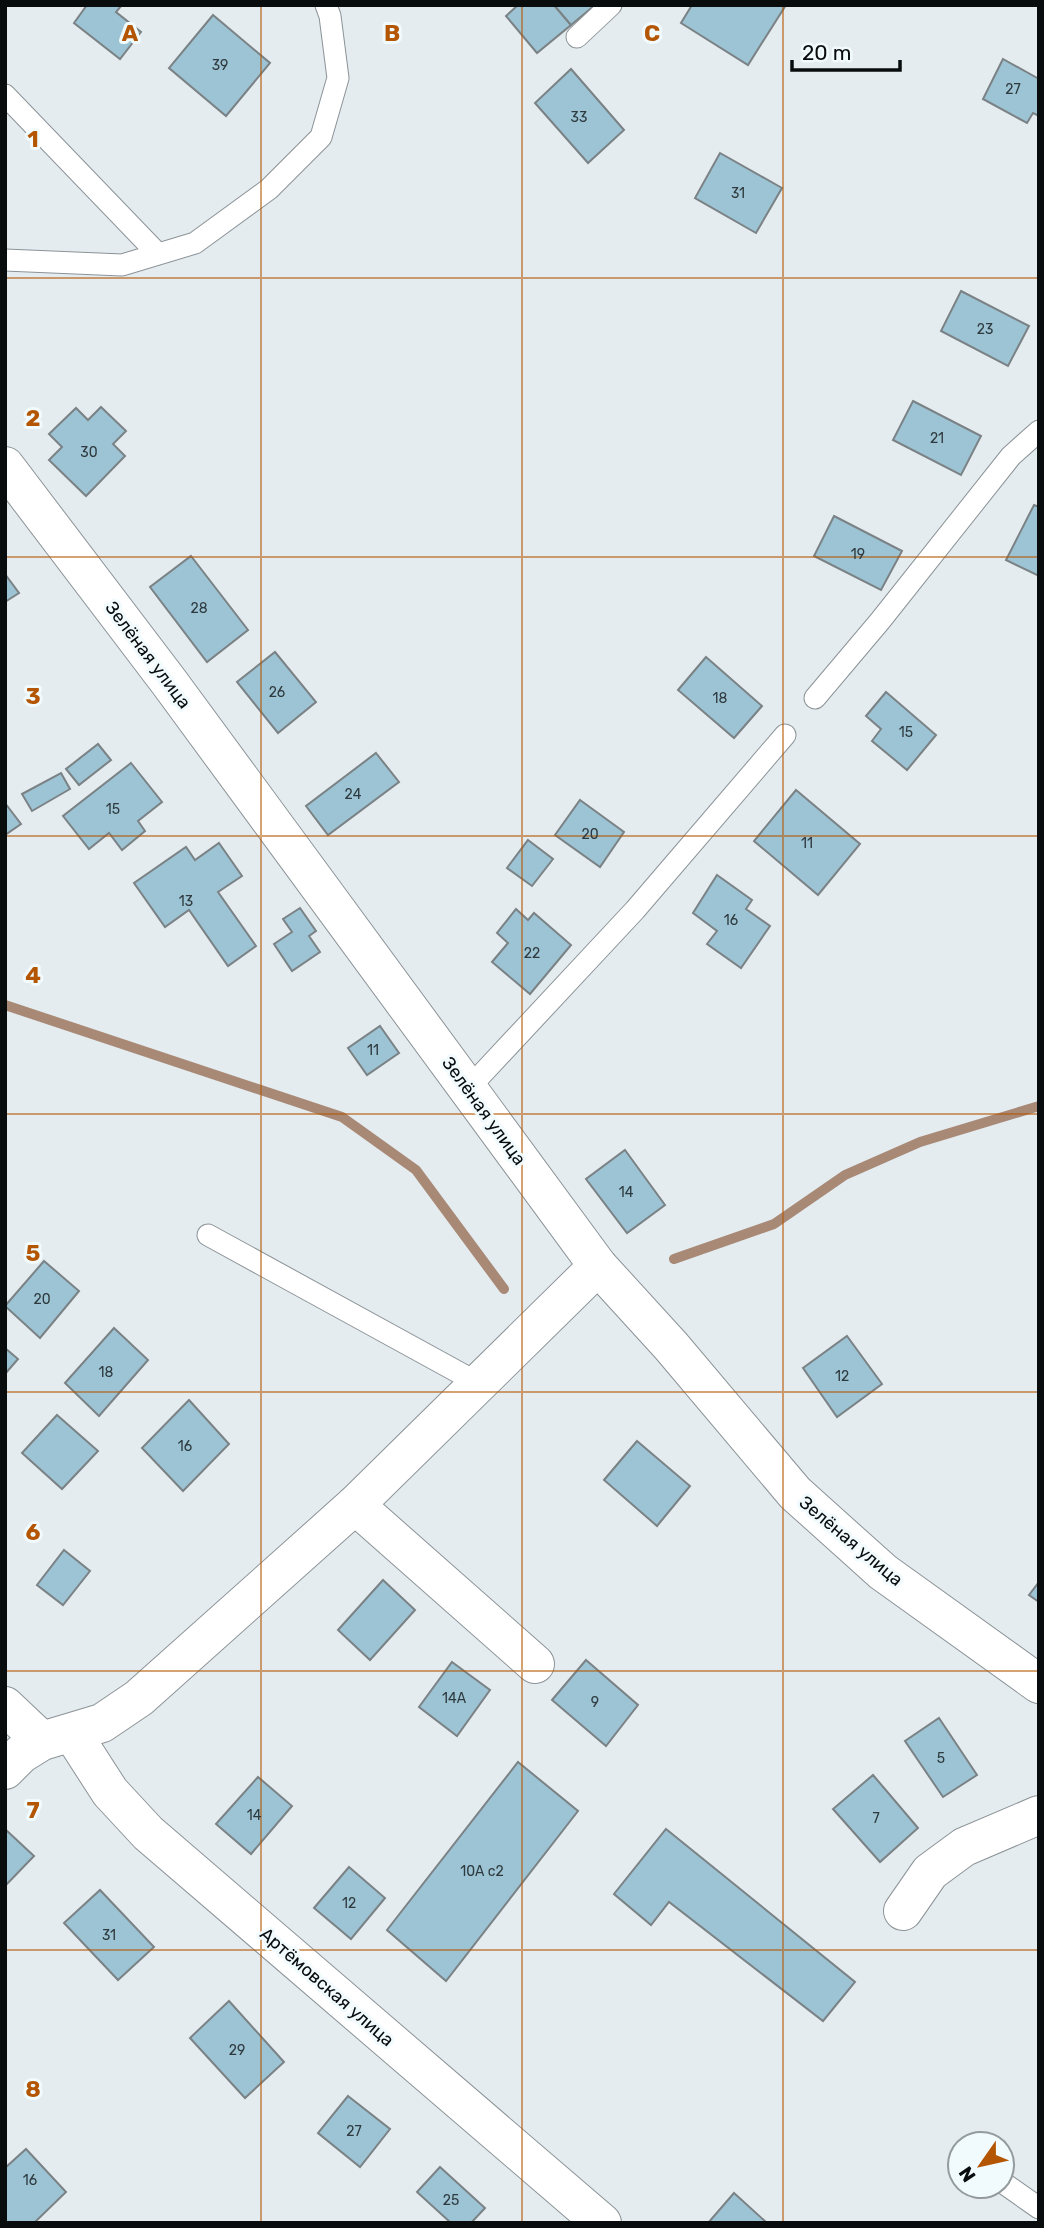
<svg xmlns="http://www.w3.org/2000/svg" width="1044" height="2228" viewBox="0 0 1044 2228" font-family="Rubik,sans-serif">
  <style>
    .lines { fill: none; stroke-linecap: round; stroke-linejoin: round }
    .stream { stroke: #a88976; stroke-width: 10 }
    .building { fill: #9dc4d4; stroke: #7b8285; stroke-width: 2 }
    .lane-casing { stroke: #8c9397; stroke-width: 23 }
    .street-casing { stroke: #8c9397; stroke-width: 40 }
    .lane { stroke: #fff; stroke-width: 21 }
    .street { stroke: #fff; stroke-width: 38 }
    .grid { fill: none; stroke: #b35501; stroke-width: 2; stroke-opacity: 0.55 }
    .labels { text-anchor: middle; stroke-width: 6; stroke-linejoin: round; paint-order: stroke }
    .number-label { font-size: 14px; fill: #2e3a3f }
    .street-label { font-size: 18px; fill: #090c0d; stroke: #f1fafd }
    .grid-label { font-size: 23px; text-anchor: middle; font-weight: bold; fill: #b35501; stroke: #f1fafd; stroke-width: 6; stroke-linejoin: round; paint-order: stroke }
  </style>
  <rect width="100%" height="100%" fill="#e4ecf0"/>
  <g class="lines">
    <g class="stream">
      <path d="M5,1005L342,1117L416,1170L504,1289"/>
      <path d="M674,1259L774,1224L845,1175L920,1142L1039,1106"/>
    </g>
  </g>
  <g class="building">
    <path d="M87,5H122L116,12L141,32L120,59L74,23Z"/>
    <path d="M518,5H554L571,25L537,53L506,16Z"/>
    <path d="M554,5H595L571,25Z"/>
    <path d="M692,5H786L748,65L681,23Z"/>
    <path d="M213,15L270,63L226,116L169,68Z"/>
    <path d="M1003,59L1039,79V116L1033,113L1027,123L983,99Z"/>
    <path d="M571,69L624,130L588,163L535,103Z"/>
    <path d="M720,153L782,188L756,233L695,198Z"/>
    <path d="M961,291L1029,326L1008,366L941,331Z"/>
    <path d="M913,401L981,436L961,475L893,440Z"/>
    <path d="M101,407L126,431L113,444L125,456L86,496L49,460L62,447L49,434L76,408L88,420Z"/>
    <path d="M1034,505L1039,507V576L1006,560Z"/>
    <path d="M834,516L902,551L881,590L814,556Z"/>
    <path d="M191,556L248,630L207,662L150,587Z"/>
    <path d="M5,574L19,593L5,602Z"/>
    <path d="M275,652L316,702L278,733L237,682Z"/>
    <path d="M706,657L762,706L734,738L678,690Z"/>
    <path d="M886,692L936,735L907,770L872,741L881,729L866,716Z"/>
    <path d="M98,744L111,760L79,785L66,769Z"/>
    <path d="M376,753L399,782L328,835L306,806Z"/>
    <path d="M131,763L162,802L138,821L145,831L122,850L109,833L89,849L63,816Z"/>
    <path d="M61,773L70,789L32,811L22,794Z"/>
    <path d="M796,790L860,844L818,895L754,841Z"/>
    <path d="M580,800L624,832L600,867L555,835Z"/>
    <path d="M5,803L21,824L5,835Z"/>
    <path d="M528,840L553,859L532,886L507,868Z"/>
    <path d="M219,843L242,876L218,892L256,946L228,966L189,910L165,927L134,883L186,847L195,860Z"/>
    <path d="M717,875L752,900L746,909L770,926L741,968L707,944L717,931L693,913Z"/>
    <path d="M300,908L316,931L309,936L320,952L292,971L274,944L292,932L283,919Z"/>
    <path d="M516,909L528,920L534,913L571,945L530,994L492,962L508,943L497,933Z"/>
    <path d="M380,1026L399,1053L367,1075L348,1048Z"/>
    <path d="M625,1150L665,1205L627,1233L586,1179Z"/>
    <path d="M44,1261L79,1291L40,1338L5,1306Z"/>
    <path d="M114,1328L148,1360L99,1416L65,1383Z"/>
    <path d="M847,1336L882,1384L837,1417L803,1368Z"/>
    <path d="M5,1348L18,1359L5,1374Z"/>
    <path d="M189,1400L229,1444L183,1491L142,1448Z"/>
    <path d="M57,1415L98,1451L62,1489L22,1453Z"/>
    <path d="M637,1441L690,1486L657,1526L604,1480Z"/>
    <path d="M64,1550L90,1571L63,1605L37,1585Z"/>
    <path d="M383,1580L415,1610L370,1660L338,1630Z"/>
    <path d="M1039,1582V1602L1029,1595Z"/>
    <path d="M586,1660L638,1705L606,1746L552,1700Z"/>
    <path d="M452,1662L490,1690L457,1736L419,1707Z"/>
    <path d="M939,1718L977,1775L943,1797L905,1741Z"/>
    <path d="M518,1762L578,1811L446,1981L387,1930Z"/>
    <path d="M873,1775L918,1828L880,1862L833,1809Z"/>
    <path d="M258,1777L292,1806L251,1854L216,1824Z"/>
    <path d="M5,1829L34,1856L5,1886Z"/>
    <path d="M666,1829L855,1982L823,2021L669,1902L651,1925L614,1894Z"/>
    <path d="M349,1867L385,1898L351,1939L314,1908Z"/>
    <path d="M100,1890L154,1947L118,1980L64,1923Z"/>
    <path d="M229,2001L284,2062L245,2098L190,2038Z"/>
    <path d="M348,2096L390,2129L360,2167L318,2133Z"/>
    <path d="M26,2149L66,2192L34,2223H5V2168Z"/>
    <path d="M440,2167L485,2208L471,2223H451L417,2192Z"/>
    <path d="M734,2193L767,2223H708Z"/>
  </g>
  <g class="lines">
    <defs>
      <g id="lane">
        <path d="M577,37L611,5"/>
        <path d="M5,95L157,253"/>
        <path d="M5,260L122,265L195,243L269,189L321,137L338,78L330,16L326,5"/>
        <path d="M815,698L880,621L1011,456L1039,431"/>
        <path d="M468,1089L635,910L785,735"/>
        <path d="M208,1235L478,1383"/>
        <path d="M1002,2182L1039,2208"/>
      </g>
      <g id="street">
        <path d="M5,466L169,682L598,1266L671,1346L795,1493L883,1572L1039,1684"/>
        <path d="M355,1505L535,1664"/>
        <path d="M5,1706L42,1741"/>
        <path d="M72,1733L110,1792L148,1833L602,2223"/>
        <path d="M5,1770L21,1754L42,1741L102,1723L139,1698L355,1505L598,1266"/>
        <path d="M903,1911L930,1872L964,1847L1039,1815"/>
      </g>
    </defs>
    <use href="#lane" class="lane-casing"/>
    <use href="#street" class="street-casing"/>
    <use href="#lane" class="lane"/>
    <use href="#street" class="street"/>
  </g>
  <path class="grid" d="M261,5V2223M522,5V2223M783,5V2223M5,278H1039M5,557H1039M5,836H1039M5,1114H1039M5,1392H1039M5,1671H1039M5,1950H1039"/>
  <g class="labels">
    <g class="number-label">
      <text x="220" y="70">39</text>
      <text x="1013" y="94">27</text>
      <text x="579" y="122">33</text>
      <text x="738" y="198">31</text>
      <text x="985" y="334">23</text>
      <text x="937" y="443">21</text>
      <text x="89" y="457">30</text>
      <text x="858" y="559">19</text>
      <text x="199" y="613">28</text>
      <text x="277" y="697">26</text>
      <text x="720" y="703">18</text>
      <text x="906" y="737">15</text>
      <text x="353" y="799">24</text>
      <text x="113" y="814">15</text>
      <text x="590" y="839">20</text>
      <text x="807" y="848">11</text>
      <text x="186" y="906">13</text>
      <text x="731" y="925">16</text>
      <text x="532" y="958">22</text>
      <text x="373" y="1055">11</text>
      <text x="626" y="1197">14</text>
      <text x="42" y="1304">20</text>
      <text x="106" y="1377">18</text>
      <text x="842" y="1381">12</text>
      <text x="185" y="1451">16</text>
      <text x="454" y="1703">14А</text>
      <text x="595" y="1707">9</text>
      <text x="941" y="1763">5</text>
      <text x="254" y="1820">14</text>
      <text x="876" y="1823">7</text>
      <text x="482" y="1876">10А с2</text>
      <text x="349" y="1908">12</text>
      <text x="109" y="1940">31</text>
      <text x="237" y="2055">29</text>
      <text x="354" y="2136">27</text>
      <text x="30" y="2185">16</text>
      <text x="451" y="2205">25</text>
    </g>
    <g class="street-label">
      <text transform="translate(148 655) rotate(53)" y="6">Зелёная улица</text>
      <text transform="translate(484 1111) rotate(54)" y="6">Зелёная улица</text>
      <text transform="translate(851 1541) rotate(40)" y="6">Зелёная улица</text>
      <text transform="translate(327 1987) rotate(41)" y="6">Артёмовская улица</text>
    </g>
  </g>
  <g class="grid-label">
    <text x="130" y="41">A</text>
    <text x="392" y="41">B</text>
    <text x="652" y="41">C</text>
    <text x="33" y="147">1</text>
    <text x="33" y="426">2</text>
    <text x="33" y="704">3</text>
    <text x="33" y="983">4</text>
    <text x="33" y="1261">5</text>
    <text x="33" y="1540">6</text>
    <text x="33" y="1818">7</text>
    <text x="33" y="2097">8</text>
  </g>
  <rect width="1044" height="2228" fill="none" stroke="#090c0d" stroke-width="14"/>
  <g transform="translate(981 2165) rotate(236)"><circle r="33" fill="#f1fafd" stroke="#949b9d" stroke-width="2"/>
  <path d="M0-5L12 26L0 18L-12 26Z" fill="#b35501"/>
  <text y="-10" font-size="19" font-weight="bold" text-anchor="middle" fill="#090c0d">N</text>
  </g>
  <path d="M792 60v10h108v-10" fill="none" stroke="#090c0d" stroke-width="3.5"/>
  <text x="802" y="60" font-size="21" fill="#090c0d" stroke="#f1fafd" stroke-width="5" paint-order="stroke">20 m</text>
</svg>
